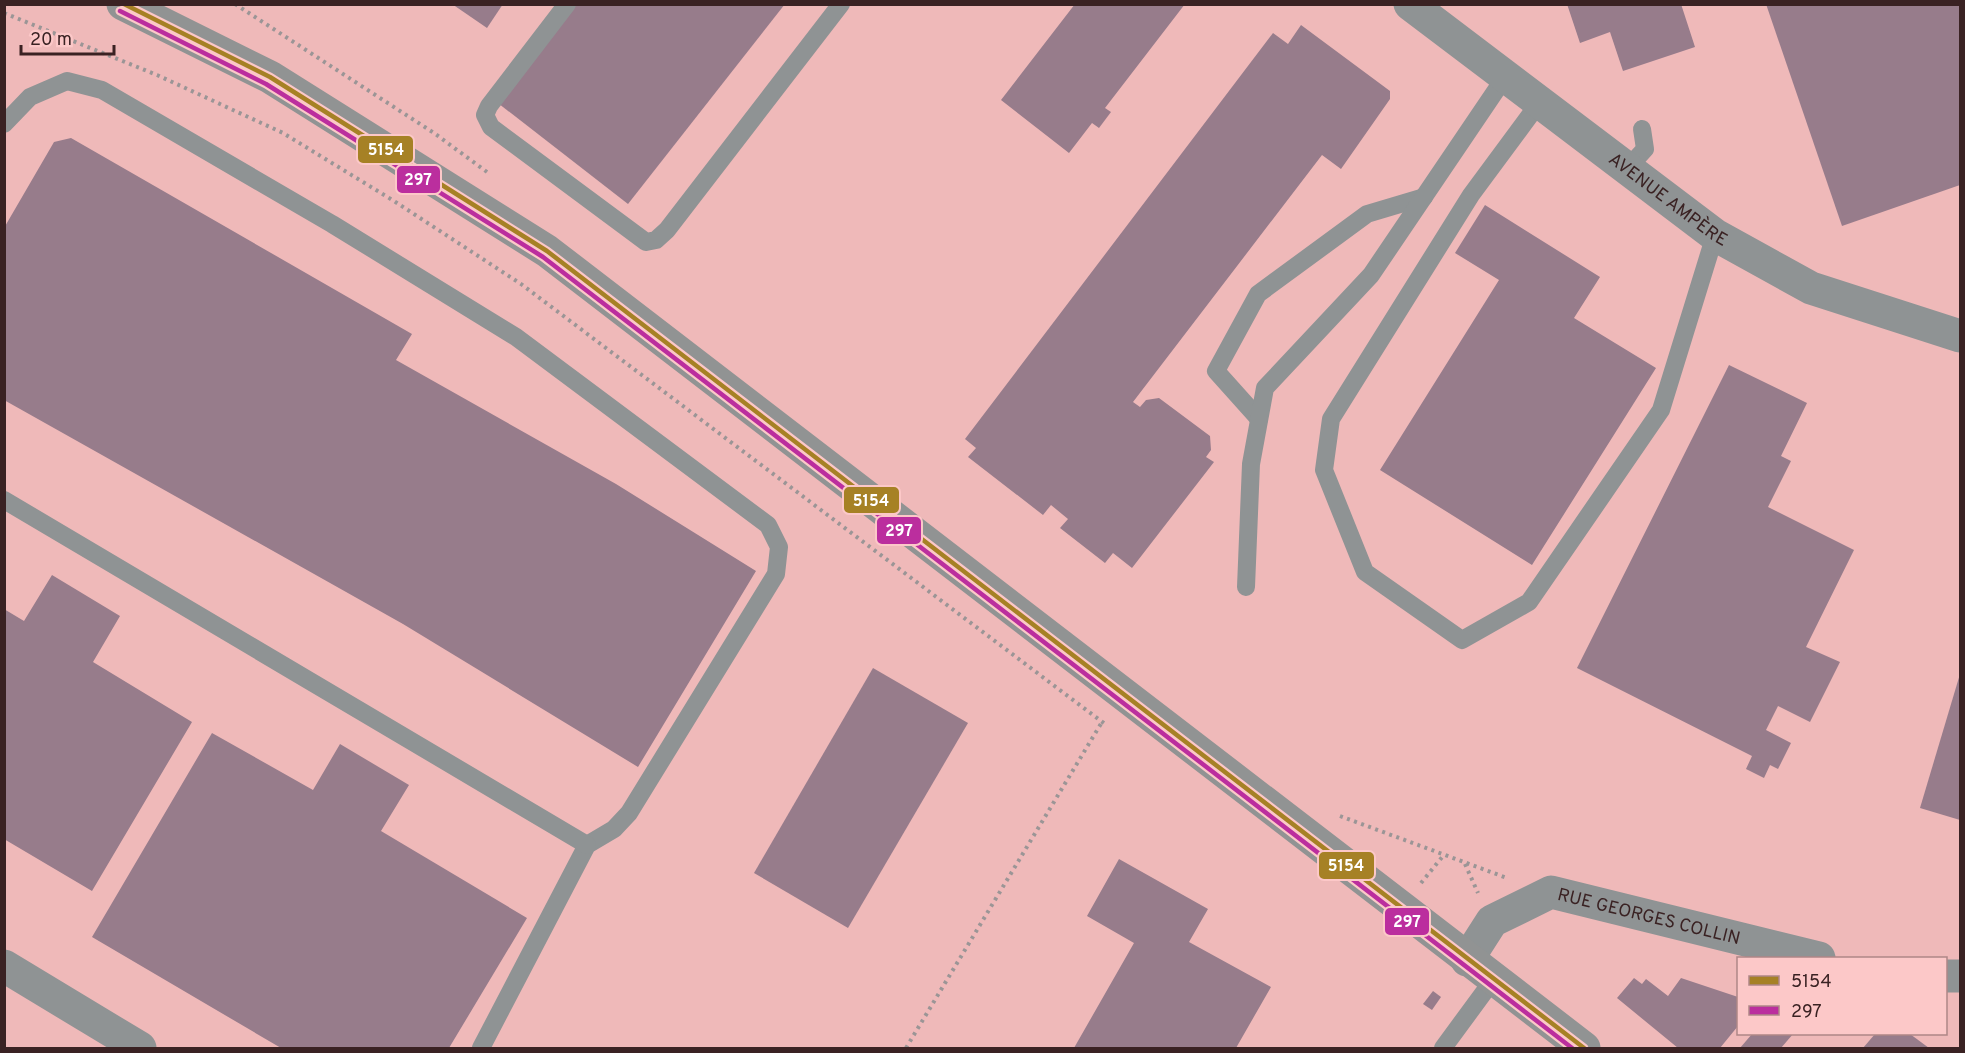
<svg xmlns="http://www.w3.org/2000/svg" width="1965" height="1053" viewBox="0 0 1965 1053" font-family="Overpass,sans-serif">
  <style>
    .built { fill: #efb9b9; fill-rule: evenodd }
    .building { fill: #977c8b }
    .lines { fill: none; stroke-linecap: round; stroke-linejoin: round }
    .path { stroke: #9b9596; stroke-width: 4; stroke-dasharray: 3 4.5; stroke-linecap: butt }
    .service { stroke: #8f9394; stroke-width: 18 }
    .minor { stroke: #8f9394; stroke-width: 33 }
    .tertiary { stroke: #8f9394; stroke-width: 33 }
    .secondary { stroke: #919393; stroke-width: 33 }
    .bus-1-casing { stroke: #fcc8c8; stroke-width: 9 }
    .bus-2-casing { stroke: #fcc8c8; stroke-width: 9 }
    .bus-1 { stroke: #a68125; stroke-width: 4.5 }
    .bus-2 { stroke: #bb2e9e; stroke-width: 4.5 }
    .labels { text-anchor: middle; stroke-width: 6; stroke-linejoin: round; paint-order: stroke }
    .street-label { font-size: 18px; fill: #3a2223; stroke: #fcc8c8 }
    .line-badge { stroke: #fcc8c8; stroke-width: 2 }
    .badge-label { font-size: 16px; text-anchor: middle; font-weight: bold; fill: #fff }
  </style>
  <rect width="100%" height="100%" fill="#e8c6c6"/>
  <path class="built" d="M5,5H1960V1048H5ZM1738,958H1946V1034H1738Z"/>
  <g class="building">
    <path d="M452,4H503L487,28Z"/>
    <path d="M569,4H785L628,204L494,100Z"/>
    <path d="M1075,4H1185L1105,108L1111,112L1099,128L1092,123L1069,153L1001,100Z"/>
    <path d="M1567,4H1681L1695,47L1623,71L1610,32L1580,43Z"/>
    <path d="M1766,4H1960V185L1842,226Z"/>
    <path d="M1301,25L1390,91V99L1341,169L1322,155L1133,402L1140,407L1146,400L1159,398L1210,436L1211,450L1206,457L1214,462L1132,568L1113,553L1105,563L1060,528L1068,519L1051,505L1043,515L968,457L976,448L965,439L1273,33L1288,44Z"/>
    <path d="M71,138L412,334L396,360L616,484L756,571L638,767L403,624L4,400V228L54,142Z"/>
    <path d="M1485,205L1600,277L1574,318L1656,368L1532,565L1380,470L1499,280L1455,253Z"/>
    <path d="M1729,365L1807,403L1781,456L1791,461L1768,507L1854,550L1806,647L1840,662L1810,722L1778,706L1766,730L1791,743L1778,769L1770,765L1764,778L1746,769L1752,756L1577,668Z"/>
    <path d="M52,575L120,616L93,662L192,722L92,891L4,839V609L24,621Z"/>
    <path d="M873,668L968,723L848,928L754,873Z"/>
    <path d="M1960,674V820L1920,808Z"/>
    <path d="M212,733L313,790L340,744L409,785L381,831L527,918L449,1048H281L92,937Z"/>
    <path d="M1119,859L1208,909L1189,942L1271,987L1236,1048H1074L1134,943L1087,916Z"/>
    <path d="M1634,978L1642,984L1646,979L1668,996L1681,978L1738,997V1026L1720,1048H1678L1617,998Z"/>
    <path d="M1433,991L1441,997L1432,1010L1423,1004Z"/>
    <path d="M1752,1034H1793L1781,1048H1740Z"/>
    <path d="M1875,1034H1910L1929,1048H1863Z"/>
  </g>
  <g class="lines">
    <g class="path">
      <path d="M235,4L434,133L487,172"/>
      <path d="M4,13L157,75L283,133L394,201L521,284L1105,724"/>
      <path d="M1340,816L1507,878"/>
      <path d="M1465,864L1478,893"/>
      <path d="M1421,883L1443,856"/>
      <path d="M906,1048L1102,722"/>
    </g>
    <g class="service">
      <path d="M567,4L489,106L485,115L491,127L646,242L656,240L667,230L841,4"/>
      <path d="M1539,103L1471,195L1331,419L1324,470L1365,572L1462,640L1529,602L1661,410L1715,235"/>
      <path d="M4,124L30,97L67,81L102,90L332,224L516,337L768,525L779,547L776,574L629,813L614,829L587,845L481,1048"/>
      <path d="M1626,170L1645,149L1642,129"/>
      <path d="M1259,419L1216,371L1258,294L1367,214L1424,197"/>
      <path d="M4,500L587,845"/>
      <path d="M1246,587L1251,464L1265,388L1371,275L1505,77"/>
      <path d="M1443,1048L1493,980"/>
    </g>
    <g class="minor">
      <path id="s1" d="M1410,4L1715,235L1811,288L1960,336"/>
      <path d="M4,966L140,1048"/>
    </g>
    <g class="tertiary">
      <path id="s2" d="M1467,960L1492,921L1551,892L1819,958"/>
      <path d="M1946,976H1960"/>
    </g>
    <path class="secondary" d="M123,4L270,77L547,251L1584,1048"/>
    <defs>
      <path id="bus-1" d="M124,4L270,77L547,251L1584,1048"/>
      <path id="bus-2" d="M120,11L266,84L543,257L1572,1048"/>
    </defs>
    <use href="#bus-1" class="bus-1-casing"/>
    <use href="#bus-2" class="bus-2-casing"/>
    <use href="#bus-1" class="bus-1"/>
    <use href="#bus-2" class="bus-2"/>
  </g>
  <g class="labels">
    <g class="street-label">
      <text dy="6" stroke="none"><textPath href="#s1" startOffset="324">AVENUE AMPÈRE</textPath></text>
      <text dy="6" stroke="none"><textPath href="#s2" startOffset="213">RUE GEORGES COLLIN</textPath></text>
    </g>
  </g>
  <g class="line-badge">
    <rect x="357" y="135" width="57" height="29" rx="6" fill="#a68125"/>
    <rect x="396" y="165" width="45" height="29" rx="6" fill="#bb2e9e"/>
    <rect x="843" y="486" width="57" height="28" rx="6" fill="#a68125"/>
    <rect x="876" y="516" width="46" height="29" rx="6" fill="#bb2e9e"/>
    <rect x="1318" y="851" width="57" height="29" rx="6" fill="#a68125"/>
    <rect x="1384" y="907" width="46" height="29" rx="6" fill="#bb2e9e"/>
  </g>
  <g class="badge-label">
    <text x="386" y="155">5154</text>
    <text x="418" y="185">297</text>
    <text x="871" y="506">5154</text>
    <text x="899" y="536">297</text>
    <text x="1346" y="871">5154</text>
    <text x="1407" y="927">297</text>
  </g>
  <rect width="1965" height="1053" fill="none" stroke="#3a2223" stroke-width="12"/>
  <rect x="1737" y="957" width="210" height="78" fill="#fcc8c8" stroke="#ae8686" stroke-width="1.5"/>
  <rect x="1749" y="976" width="30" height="9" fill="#a68125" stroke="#ae8686" stroke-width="1.5"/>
  <text x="1791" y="987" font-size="18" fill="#3a2223">5154</text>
  <rect x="1749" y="1006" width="30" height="9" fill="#bb2e9e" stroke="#ae8686" stroke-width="1.5"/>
  <text x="1791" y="1017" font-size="18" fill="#3a2223">297</text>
  <path d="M21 45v9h93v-9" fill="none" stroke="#3a2223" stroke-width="3"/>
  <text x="30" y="45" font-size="18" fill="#3a2223" stroke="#fcc8c8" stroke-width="4.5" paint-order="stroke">20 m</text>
</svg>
